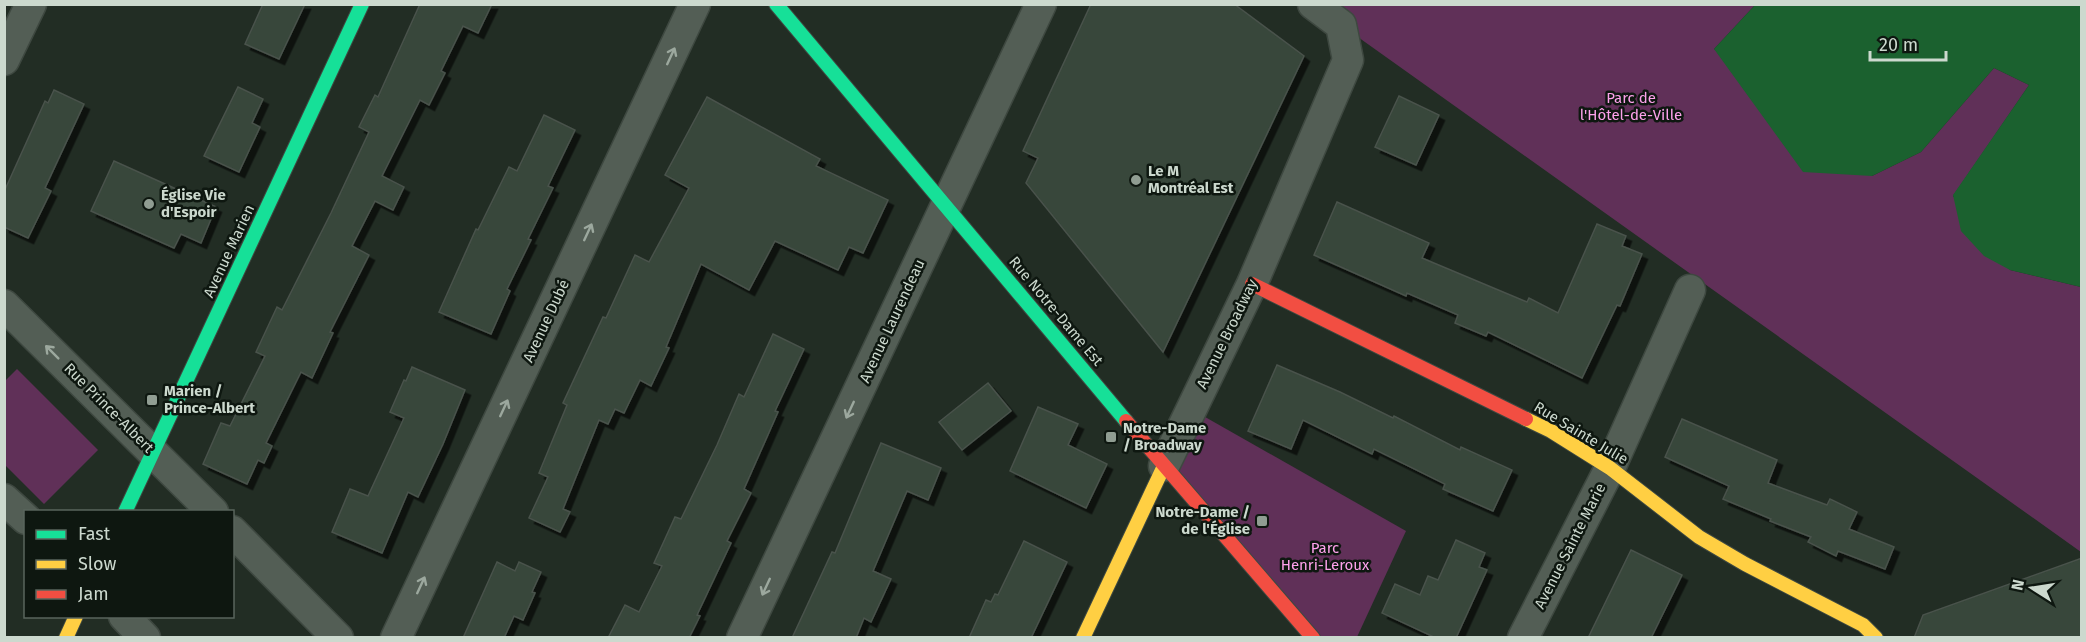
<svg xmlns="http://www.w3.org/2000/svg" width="2086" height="642" viewBox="0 0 2086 642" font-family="'Fira Sans',sans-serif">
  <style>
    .green { fill: #603058 }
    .water { fill: #1b612f }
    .building { fill: #37463a; stroke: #49524b; stroke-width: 1.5; filter: url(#shadow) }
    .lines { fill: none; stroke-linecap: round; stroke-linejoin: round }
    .street-casing { stroke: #3e4840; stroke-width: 33 }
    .fast-casing { stroke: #3e4840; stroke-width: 16 }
    .slow-casing { stroke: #3e4840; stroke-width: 16 }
    .jam-casing { stroke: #3e4840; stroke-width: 16 }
    .street { stroke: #535e55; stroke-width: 30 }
    .fast { stroke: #16e098; stroke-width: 14 }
    .slow { stroke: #ffcf43; stroke-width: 14 }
    .jam { stroke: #f24e42; stroke-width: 14 }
    .oneway { stroke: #9ca89e }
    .poi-dot { fill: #909d92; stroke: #0e1710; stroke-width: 2 }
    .labels { text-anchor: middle; stroke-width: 5; stroke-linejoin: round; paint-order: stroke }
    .park-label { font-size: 15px; fill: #fea2ec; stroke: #0e1710 }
    .poi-label { font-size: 15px; font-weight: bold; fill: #ccd9ce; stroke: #0e1710; text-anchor: start }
    .street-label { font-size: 15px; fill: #ccd9ce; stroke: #0e1710 }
  </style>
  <defs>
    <filter id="shadow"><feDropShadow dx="5.5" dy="5.5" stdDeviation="0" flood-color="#0009"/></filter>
  </defs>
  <rect width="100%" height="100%" fill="#222d24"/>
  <g class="green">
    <path d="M1313,5H1755L1714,49L1872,176L1921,152L1994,68L2029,85L1953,196L2010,270L2081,287V552Z"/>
    <path d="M17,369L98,450L44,504L5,465V381Z"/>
    <path d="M1191,409L1406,531L1357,637H1313L1164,466Z"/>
  </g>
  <path class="water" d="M1755,5H2081V287L2010,270L1984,256L1961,231L1953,195L2029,85L1994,68L1921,152L1872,176L1803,172L1714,49Z"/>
  <g class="building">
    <path d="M263,4H305L279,59L245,44Z"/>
    <path d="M420,4H492L478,33L463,26L441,71L445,73L429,105L420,100L382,176L404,187L393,210L375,201L352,246L369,255L330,332L333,333L312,378L301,372L266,443L272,446L264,463L258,460L247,484L203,464L221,423L230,426L265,356L256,352L277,307L282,310L331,213L369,132L359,127L375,95L378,97Z"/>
    <path d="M1091,4H1234L1304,56L1163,352L1026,183L1038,158L1023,151Z"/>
    <path d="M238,87L263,99L252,123L260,127L239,172L204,156Z"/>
    <path d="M54,90L84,104L45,188L51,191L28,238L4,227V192L45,101L48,103Z"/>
    <path d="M1399,96L1439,115L1416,165L1375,147Z"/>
    <path d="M707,97L820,159L816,166L888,200L863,253L849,247L838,270L775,241L749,290L701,264L666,347L669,348L651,386L640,380L624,413L615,409L608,424L599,420L563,509L570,512L560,532L529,518L548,477L539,473L567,405L563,403L603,317L606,318L635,255L649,262L689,188L665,175Z"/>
    <path d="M544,115L575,130L548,186L553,188L528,239L531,240L507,289L510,291L491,334L439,312L476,229L478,230L509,167L517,171Z"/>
    <path d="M114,161L216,207L201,243L181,234L174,248L91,211Z"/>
    <path d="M1337,202L1429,243L1422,258L1527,302L1529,298L1558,313L1597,224L1626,236L1622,246L1642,254L1620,306L1617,305L1582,378L1488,332L1486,336L1455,323L1458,315L1407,293L1406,296L1314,255Z"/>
    <path d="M773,334L804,349L775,411L778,412L744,489L751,493L727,541L731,543L697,615L700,616L689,638H608L625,605L639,612L662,566L654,563L675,517L681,519L717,445L739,394L744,397Z"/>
    <path d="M1277,365L1340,392L1393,418L1394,416L1460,450L1461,447L1512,470L1493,511L1443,489L1445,484L1374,449L1372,454L1303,420L1291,449L1248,431Z"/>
    <path d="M412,367L465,390L443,444L418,497L408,492L382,553L332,532L350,489L368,496L404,418L390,412L404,380L406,381Z"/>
    <path d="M988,383L1011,411L962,450L939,422Z"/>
    <path d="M1038,407L1078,424L1068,445L1107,464L1086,508L1010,471Z"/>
    <path d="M1682,419L1777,460L1768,483L1827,505L1830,499L1857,512L1849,529L1894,547L1885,569L1838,551L1836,556L1808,542L1811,537L1770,521L1771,519L1723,499L1729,486L1665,457Z"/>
    <path d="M881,443L941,468L928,500L907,491L873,571L891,579L871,622L864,618L856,638H792L832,552L835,553Z"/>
    <path d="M1456,540L1485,553L1479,567L1487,570L1456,638H1436L1382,613L1395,584L1420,595L1428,576L1438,580Z"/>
    <path d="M1024,541L1067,562L1031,638H969L986,600L991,602L995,594L998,595Z"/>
    <path d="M1631,550L1682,575L1651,638H1588Z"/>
    <path d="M2082,558V638H1914L1923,615Z"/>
    <path d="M497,562L515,571L519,562L541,572L532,592L535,593L523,620L514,616L504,638H463Z"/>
  </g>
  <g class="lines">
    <defs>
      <g id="street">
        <path d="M4,60L31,4"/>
        <path d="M4,305L213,512"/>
        <path d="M1164,466L1252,284L1348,60L1341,25L1313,4"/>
        <path d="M4,499L26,519"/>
        <path d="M232,531L338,638"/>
        <path d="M124,616L145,638"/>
        <path d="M396,638L695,4"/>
        <path d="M742,638L1041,4"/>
        <path d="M1523,638L1610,468L1690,290"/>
      </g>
      <g id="fast">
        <path d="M776,4L1126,421"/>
        <path d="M125,512L362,4"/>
      </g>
      <g id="slow">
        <path d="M1526,419L1551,431L1610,468L1699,537L1745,564L1863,625L1876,638"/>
        <path d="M66,638L76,616"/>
        <path d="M1083,638L1164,466"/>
      </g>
      <g id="jam">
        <path d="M1252,284L1526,419"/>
        <path d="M1126,421L1313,638"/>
      </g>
    </defs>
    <use href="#street" class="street-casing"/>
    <use href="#fast" class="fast-casing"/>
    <use href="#slow" class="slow-casing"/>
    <use href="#jam" class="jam-casing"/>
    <use href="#street" class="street"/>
    <use href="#fast" class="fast"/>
    <use href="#slow" class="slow"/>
    <use href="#jam" class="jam"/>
  </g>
  <defs><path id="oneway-shaft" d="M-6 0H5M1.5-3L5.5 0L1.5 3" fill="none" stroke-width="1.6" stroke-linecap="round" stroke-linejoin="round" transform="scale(1.5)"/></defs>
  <g class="oneway">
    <use href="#oneway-shaft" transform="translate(671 56) rotate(-65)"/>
    <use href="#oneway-shaft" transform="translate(588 232) rotate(-65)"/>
    <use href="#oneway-shaft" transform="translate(52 352) rotate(-135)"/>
    <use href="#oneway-shaft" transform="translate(504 408) rotate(-65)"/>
    <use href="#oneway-shaft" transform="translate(850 410) rotate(115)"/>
    <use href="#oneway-shaft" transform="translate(421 585) rotate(-65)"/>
    <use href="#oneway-shaft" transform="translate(766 587) rotate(115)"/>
  </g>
  <g class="poi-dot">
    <circle cx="1136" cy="180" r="6"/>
    <circle cx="149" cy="204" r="6"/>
    <rect x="146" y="394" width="12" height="12" rx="3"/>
    <rect x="1105" y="431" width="12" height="12" rx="3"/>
    <rect x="1256" y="515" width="12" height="12" rx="3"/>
  </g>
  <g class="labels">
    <g class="park-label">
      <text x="1631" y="103">Parc de<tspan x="1631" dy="17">l'Hôtel-de-Ville</tspan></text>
      <text x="1325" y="553">Parc<tspan x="1325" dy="17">Henri-Leroux</tspan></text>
    </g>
    <g class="poi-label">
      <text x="1148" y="176">Le M<tspan x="1148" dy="17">Montréal Est</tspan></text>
      <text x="161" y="200">Église Vie<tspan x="161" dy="17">d'Espoir</tspan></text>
      <text x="164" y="396">Marien /<tspan x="164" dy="17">Prince-Albert</tspan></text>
      <text x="1123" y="433">Notre-Dame<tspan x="1123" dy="17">/ Broadway</tspan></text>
      <text x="1250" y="517" text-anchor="end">Notre-Dame /<tspan x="1250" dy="17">de l'Église</tspan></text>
    </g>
    <g class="street-label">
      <text transform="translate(229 251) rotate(-65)" y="5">Avenue Marien</text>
      <text transform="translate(1056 311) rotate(50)" y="5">Rue Notre-Dame Est</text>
      <text transform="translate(546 321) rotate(-65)" y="5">Avenue Dubé</text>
      <text transform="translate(892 321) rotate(-65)" y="5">Avenue Laurendeau</text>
      <text transform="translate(1227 334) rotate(-64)" y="5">Avenue Broadway</text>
      <text transform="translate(109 408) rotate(45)" y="5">Rue Prince-Albert</text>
      <text transform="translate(1581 433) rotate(31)" y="5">Rue Sainte Julie</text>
      <text transform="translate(1570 546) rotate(-63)" y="5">Avenue Sainte Marie</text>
    </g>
  </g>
  <rect width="2086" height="642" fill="none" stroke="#ccd9ce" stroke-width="12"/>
  <rect x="24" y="510" width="210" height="108" fill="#0e1710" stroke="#5a655c" stroke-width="1.5"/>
  <rect x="36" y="530" width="30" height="9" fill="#16e098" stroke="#5a655c" stroke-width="1.5"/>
  <text x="78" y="540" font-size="18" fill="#ccd9ce">Fast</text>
  <rect x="36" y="560" width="30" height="9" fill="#ffcf43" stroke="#5a655c" stroke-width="1.5"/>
  <text x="78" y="570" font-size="18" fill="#ccd9ce">Slow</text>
  <rect x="36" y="590" width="30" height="9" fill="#f24e42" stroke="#5a655c" stroke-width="1.5"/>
  <text x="78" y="600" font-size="18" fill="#ccd9ce">Jam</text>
  <g transform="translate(2032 588) rotate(282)" stroke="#0e1710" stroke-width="4.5" paint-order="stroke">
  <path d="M0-4.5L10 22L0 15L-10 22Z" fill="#ccd9ce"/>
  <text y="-9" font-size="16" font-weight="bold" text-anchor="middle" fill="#ccd9ce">N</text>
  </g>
  <path d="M1870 51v9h76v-9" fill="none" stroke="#ccd9ce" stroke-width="3"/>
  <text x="1879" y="51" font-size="18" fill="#ccd9ce" stroke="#0e1710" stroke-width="4.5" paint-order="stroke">20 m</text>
</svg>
